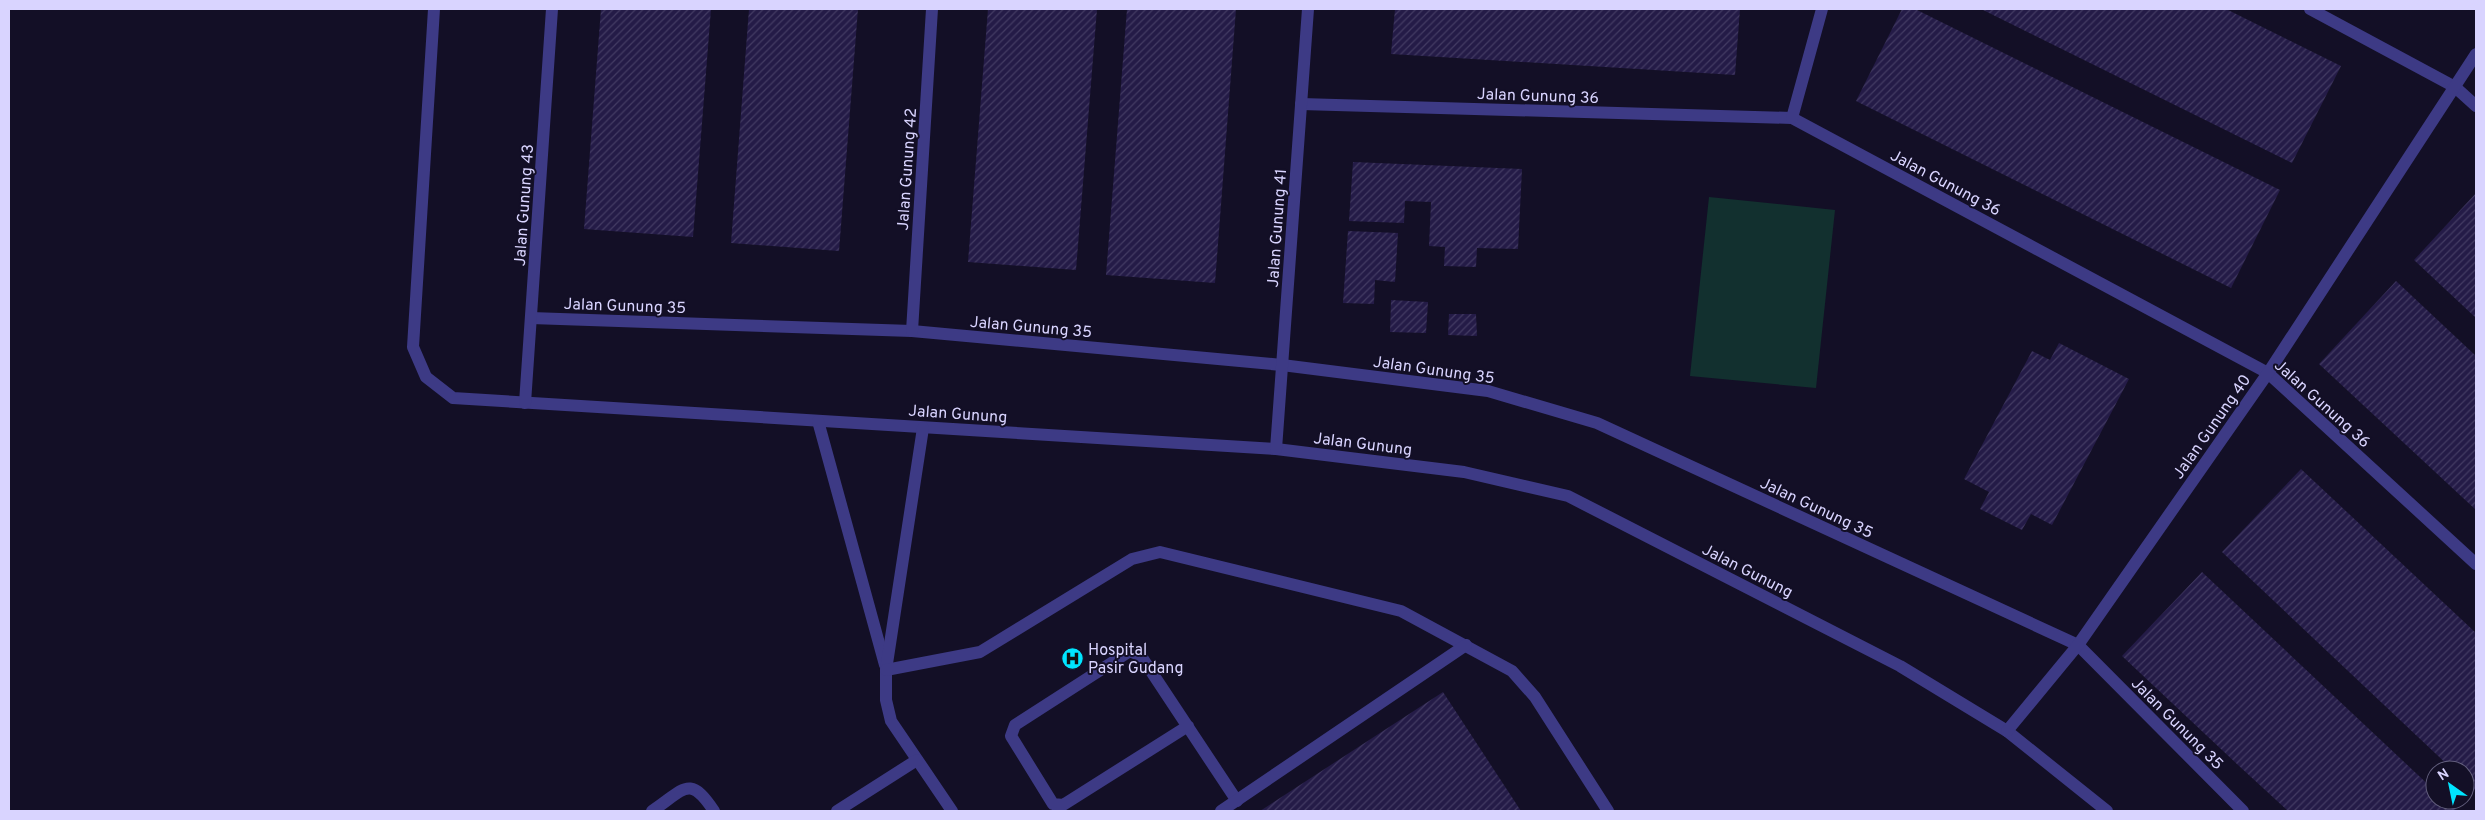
<svg xmlns="http://www.w3.org/2000/svg" width="2485" height="820" viewBox="0 0 2485 820" font-family="Overpass,sans-serif">
  <style>
    .garden { fill: #12302f }
    .building { fill: url(#building-hatch) }
    .lines { fill: none; stroke-linecap: round; stroke-linejoin: round }
    .minor { stroke: #3d3a85; stroke-width: 12 }
    .labels { text-anchor: middle; stroke-width: 4; stroke-linejoin: round; paint-order: stroke }
    .street-label { font-size: 16px; fill: #d9d4ff; stroke: #130f26 }
    .poi-label { font-size: 16px; fill: #d9d4ff; stroke: #130f26; text-anchor: start }
  </style>
  <defs>
    <pattern id="building-hatch" width="6" height="6" patternUnits="userSpaceOnUse" patternTransform="scale(1.25)"><rect width="6" height="6" fill="#241b47"/><path d="M-1 1l2-2M0 6l6-6M5 7l2-2" fill="none" stroke="#433b63"/></pattern>
  </defs>
  <rect width="100%" height="100%" fill="#130f26"/>
  <path class="garden" d="M1709,197L1835,210L1816,388L1690,376Z"/>
  <g class="building">
    <path d="M601,9H711L693,237L584,229Z"/>
    <path d="M749,9H858L839,251L731,243Z"/>
    <path d="M988,9H1097L1076,270L968,262Z"/>
    <path d="M1127,9H1236L1215,283L1106,275Z"/>
    <path d="M1395,9H1740L1735,75L1391,54Z"/>
    <path d="M1902,9H1915L2280,190L2231,288L1856,101Z"/>
    <path d="M1981,9H2226L2341,66L2292,163Z"/>
    <path d="M1353,162L1522,169L1518,249L1477,248L1476,267L1444,266L1445,247L1429,246L1431,202L1405,201L1404,223L1349,221Z"/>
    <path d="M2476,193V318L2414,260Z"/>
    <path d="M1348,231L1398,233L1395,282L1375,280L1374,304L1343,303Z"/>
    <path d="M2396,281L2476,356V510L2319,364Z"/>
    <path d="M1391,300L1428,302L1426,333L1390,332Z"/>
    <path d="M1449,314H1476L1477,336L1448,335Z"/>
    <path d="M2059,343L2129,379L2052,525L2031,514L2022,530L1980,509L1989,492L1964,479L2032,351L2050,360Z"/>
    <path d="M2301,469L2476,633V791L2465,781V770H2453L2222,552Z"/>
    <path d="M2202,572L2435,791V800H2445L2457,811H2288L2238,765L2122,656Z"/>
    <path d="M1443,692L1521,811H1260Z"/>
  </g>
  <g class="lines">
    <g class="minor">
      <path d="M434,9L413,347L426,377L453,398L1276,449L1464,472L1568,496L1900,666L2007,731L2107,811"/>
      <path d="M2310,9L2455,87L2476,106"/>
      <path d="M1301,104L1792,118L2268,373L2476,564"/>
      <path d="M1792,118L1822,9"/>
      <path d="M531,318L912,331L1282,365L1488,391L1597,423L2078,645L2243,811"/>
      <path d="M912,331L932,9"/>
      <path d="M525,403L552,9"/>
      <path d="M818,421L885,665"/>
      <path d="M923,428L886,670V700L891,721L952,811"/>
      <path d="M1276,449L1308,9"/>
      <path d="M886,670L980,652L1132,559L1160,552L1401,611L1512,671L1535,697L1608,811"/>
      <path d="M1188,726L1063,805L1053,804L1011,736L1015,725L1130,651L1141,656L1237,801"/>
      <path d="M2007,731L2078,645L2268,373L2476,54"/>
      <path d="M652,811C684,790 689,773 714,811"/>
      <path d="M837,811L917,760"/>
      <path d="M1221,811L1466,645"/>
    </g>
  </g>
  <defs>
    <symbol id="hospital-disc" viewBox="-11 -11 22 22"><circle r="9.5" fill="#00e5ff" stroke="#130f26"/><path d="M-5-5h3v3.5h4V-5h3V5h-3V1.5h-4V5h-3Z" fill="#111"/></symbol>
  </defs>
  <g fill-rule="evenodd">
    <use href="#hospital-disc" x="1060" y="646" width="25" height="25"/>
  </g>
  <g class="labels">
    <g class="street-label">
      <text transform="translate(1538 95) rotate(2)" y="6">Jalan Gunung 36</text>
      <text transform="translate(906 169) rotate(-86)" y="6">Jalan Gunung 42</text>
      <text transform="translate(1946 182) rotate(28)" y="6">Jalan Gunung 36</text>
      <text transform="translate(523 205) rotate(-86)" y="6">Jalan Gunung 43</text>
      <text transform="translate(1276 228) rotate(-86)" y="6">Jalan Gunung 41</text>
      <text transform="translate(625 305) rotate(2)" y="6">Jalan Gunung 35</text>
      <text transform="translate(1031 326) rotate(5)" y="6">Jalan Gunung 35</text>
      <text transform="translate(1434 369) rotate(8)" y="6">Jalan Gunung 35</text>
      <text transform="translate(2323 403) rotate(42)" y="6">Jalan Gunung 36</text>
      <text transform="translate(958 413) rotate(4)" y="6">Jalan Gunung</text>
      <text transform="translate(2211 426) rotate(-55)" y="6">Jalan Gunung 40</text>
      <text transform="translate(1363 443) rotate(7)" y="6">Jalan Gunung</text>
      <text transform="translate(1817 507) rotate(25)" y="6">Jalan Gunung 35</text>
      <text transform="translate(1748 570) rotate(27)" y="6">Jalan Gunung</text>
      <text transform="translate(2178 723) rotate(45)" y="6">Jalan Gunung 35</text>
    </g>
    <g class="poi-label">
      <text x="1088" y="655">Hospital<tspan x="1088" dy="18">Pasir Gudang</tspan></text>
    </g>
  </g>
  <rect width="2485" height="820" fill="none" stroke="#d9d4ff" stroke-width="20"/>
  <g transform="translate(2450 785) rotate(327)"><circle r="24" fill="#130f26" stroke="#625e7d"/>
  <path d="M0-4L9 19L0 12L-9 19Z" fill="#00e5ff"/>
  <text y="-8" font-size="14" font-weight="bold" text-anchor="middle" fill="#d9d4ff">N</text>
  </g>
</svg>
